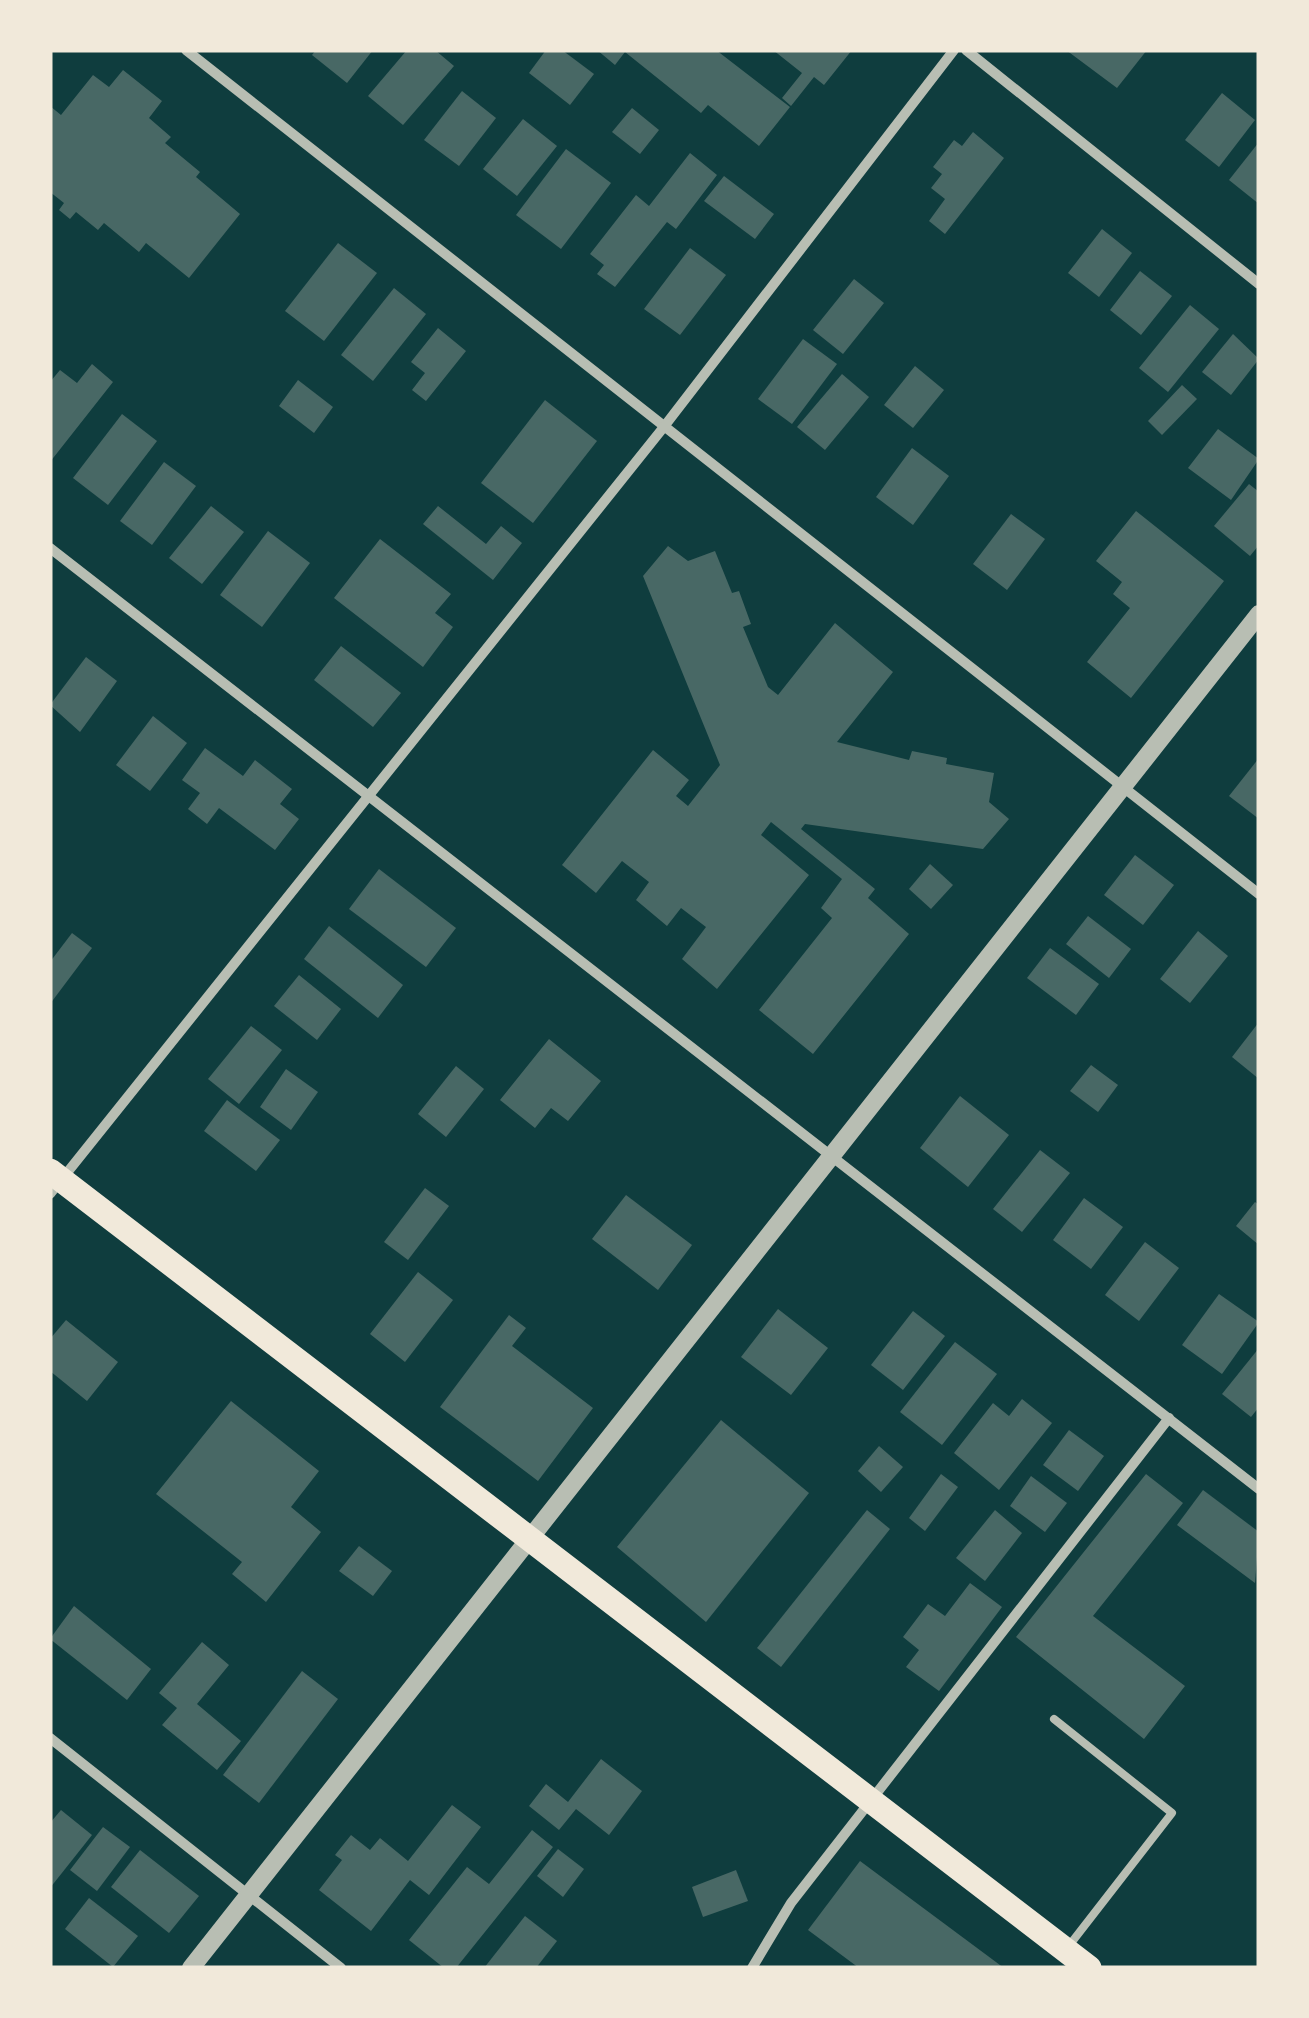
<svg xmlns="http://www.w3.org/2000/svg" width="1309" height="2018" viewBox="0 0 1309 2018" font-family="'IBM Plex Sans',sans-serif">
  <style>
    .building { fill: #486865 }
    .lines { fill: none; stroke-linecap: round; stroke-linejoin: round }
    .service { stroke: #b8beb3; stroke-width: 8 }
    .minor { stroke: #b8beb3; stroke-width: 10 }
    .tertiary { stroke: #b8beb3; stroke-width: 18 }
    .primary { stroke: #f1e9da; stroke-width: 25 }
  </style>
  <rect width="100%" height="100%" fill="#0f3d3e"/>
  <g class="building">
    <path d="M316,50H373L347,83L312,55Z"/>
    <path d="M407,50H435L454,66L403,125L368,96Z"/>
    <path d="M546,50H562L594,74L570,105L529,73Z"/>
    <path d="M597,50H716L790,107L759,146L708,105L701,113L625,52L615,65Z"/>
    <path d="M773,50H852L824,85L814,77L791,106L782,98L802,73Z"/>
    <path d="M1066,50H1147L1117,88Z"/>
    <path d="M123,70L162,101L149,118L171,137L165,143L200,172L196,177L240,214L189,278L146,243L139,252L104,223L98,230L76,212L70,219L59,210L64,203L50,192V106L61,115L93,75L109,87Z"/>
    <path d="M462,91L496,118L459,166L424,140Z"/>
    <path d="M1222,93L1255,120L1219,167L1185,140Z"/>
    <path d="M632,108L659,130L640,154L612,132Z"/>
    <path d="M523,119L557,146L517,196L483,169Z"/>
    <path d="M973,132L1004,158L945,234L929,221L945,199L931,188L942,174L933,167L954,140L962,146Z"/>
    <path d="M1259,142V204L1229,180Z"/>
    <path d="M566,149L611,183L561,249L516,215Z"/>
    <path d="M690,153L717,175L676,229L667,222L615,287L597,274L604,265L590,254L636,195L649,206Z"/>
    <path d="M724,176L774,214L755,239L704,201Z"/>
    <path d="M1102,229L1132,253L1099,297L1068,273Z"/>
    <path d="M338,243L377,273L324,341L285,311Z"/>
    <path d="M690,248L726,275L680,335L644,309Z"/>
    <path d="M1140,271L1172,296L1141,335L1110,310Z"/>
    <path d="M854,279L884,303L843,354L813,330Z"/>
    <path d="M394,288L426,314L373,381L341,355Z"/>
    <path d="M1190,305L1219,329L1168,392L1139,368Z"/>
    <path d="M438,328L466,351L426,401L412,390L425,373L411,362Z"/>
    <path d="M1233,334L1259,359L1231,395L1202,372Z"/>
    <path d="M803,339L837,364L792,424L758,399Z"/>
    <path d="M92,364L113,382L50,462V382L60,370L77,383Z"/>
    <path d="M915,366L944,390L913,428L884,405Z"/>
    <path d="M842,374L869,397L825,450L797,427Z"/>
    <path d="M298,380L333,407L314,433L279,406Z"/>
    <path d="M1182,385L1197,399L1162,435L1148,421Z"/>
    <path d="M545,400L597,441L533,523L481,483Z"/>
    <path d="M122,414L157,441L108,505L73,478Z"/>
    <path d="M1218,429L1259,459L1231,500L1188,468Z"/>
    <path d="M912,448L949,476L913,525L876,497Z"/>
    <path d="M164,462L196,486L152,545L120,521Z"/>
    <path d="M1249,484L1259,492V545L1250,556L1214,526Z"/>
    <path d="M211,506L244,532L202,584L169,558Z"/>
    <path d="M438,506L486,544L501,526L522,543L493,580L423,524Z"/>
    <path d="M1136,511L1224,581L1131,698L1087,662L1130,608L1113,594L1122,582L1096,561Z"/>
    <path d="M1011,514L1045,539L1007,590L973,564Z"/>
    <path d="M268,531L310,563L262,627L220,595Z"/>
    <path d="M380,539L451,594L435,613L453,627L423,667L334,598Z"/>
    <path d="M668,546L688,561L715,551L732,593L739,591L751,624L743,627L768,687L778,695L835,623L893,672L837,742L909,760L912,751L947,758L946,764L994,773L989,802L1009,819L983,849L805,824L801,829L875,889L868,898L909,934L813,1054L759,1010L832,918L821,908L842,879L771,822L761,835L809,875L717,989L682,959L706,927L681,908L667,926L636,900L649,882L622,861L596,893L562,865L653,750L689,780L676,796L688,806L720,765L643,576Z"/>
    <path d="M341,646L401,693L373,727L314,680Z"/>
    <path d="M86,657L117,681L80,732L50,705Z"/>
    <path d="M153,716L187,743L150,791L116,765Z"/>
    <path d="M205,748L243,776L255,760L292,789L280,804L299,819L275,850L219,808L207,824L188,809L200,793L182,780Z"/>
    <path d="M1259,758V819L1229,796Z"/>
    <path d="M1135,855L1174,885L1143,925L1104,895Z"/>
    <path d="M930,864L953,885L931,909L909,889Z"/>
    <path d="M379,869L456,928L426,967L349,909Z"/>
    <path d="M1088,916L1131,949L1109,978L1066,944Z"/>
    <path d="M329,926L403,985L378,1018L304,959Z"/>
    <path d="M1198,931L1228,956L1190,1003L1160,979Z"/>
    <path d="M72,933L92,948L50,1004V962Z"/>
    <path d="M1050,948L1099,984L1076,1015L1027,978Z"/>
    <path d="M299,975L341,1009L317,1040L274,1006Z"/>
    <path d="M1259,1022V1079L1232,1057Z"/>
    <path d="M251,1026L282,1050L239,1104L208,1079Z"/>
    <path d="M549,1039L601,1081L568,1121L551,1108L535,1128L500,1100Z"/>
    <path d="M1091,1065L1118,1085L1098,1112L1070,1091Z"/>
    <path d="M456,1066L484,1089L446,1137L418,1114Z"/>
    <path d="M286,1069L318,1092L291,1130L260,1107Z"/>
    <path d="M960,1096L1009,1135L968,1187L920,1148Z"/>
    <path d="M227,1100L280,1140L256,1171L204,1131Z"/>
    <path d="M1040,1150L1070,1173L1022,1232L993,1209Z"/>
    <path d="M425,1188L449,1206L408,1260L384,1242Z"/>
    <path d="M626,1195L692,1245L658,1290L592,1239Z"/>
    <path d="M1084,1198L1123,1227L1091,1269L1053,1240Z"/>
    <path d="M1255,1202L1259,1205V1245L1236,1226Z"/>
    <path d="M1145,1242L1179,1268L1139,1321L1105,1295Z"/>
    <path d="M418,1272L453,1300L405,1362L370,1334Z"/>
    <path d="M1219,1294L1259,1322L1222,1374L1182,1345Z"/>
    <path d="M778,1309L828,1348L791,1395L741,1357Z"/>
    <path d="M913,1311L945,1336L903,1390L871,1365Z"/>
    <path d="M509,1315L526,1328L512,1346L593,1408L538,1481L440,1407Z"/>
    <path d="M66,1320L118,1362L87,1401L50,1371V1339Z"/>
    <path d="M955,1342L997,1374L942,1445L900,1412Z"/>
    <path d="M1259,1348V1407L1251,1417L1222,1394Z"/>
    <path d="M1022,1399L1052,1423L999,1490L954,1453L993,1403L1009,1416Z"/>
    <path d="M231,1401L319,1471L291,1507L321,1532L266,1602L232,1574L242,1562L156,1494Z"/>
    <path d="M721,1420L809,1493L706,1622L617,1547Z"/>
    <path d="M1069,1430L1104,1456L1078,1491L1043,1465Z"/>
    <path d="M879,1446L903,1467L881,1492L858,1471Z"/>
    <path d="M941,1474L958,1487L925,1531L909,1518Z"/>
    <path d="M1146,1474L1183,1503L1093,1616L1185,1686L1144,1739L1016,1637Z"/>
    <path d="M1031,1476L1067,1503L1045,1532L1010,1506Z"/>
    <path d="M1203,1490L1259,1532L1255,1583L1177,1525Z"/>
    <path d="M867,1510L890,1529L781,1667L757,1648Z"/>
    <path d="M995,1510L1022,1533L985,1581L956,1558Z"/>
    <path d="M359,1546L392,1571L373,1596L339,1571Z"/>
    <path d="M970,1583L1002,1607L939,1691L906,1667L919,1650L903,1637L928,1604L945,1616Z"/>
    <path d="M74,1606L151,1669L127,1700L50,1639Z"/>
    <path d="M202,1642L229,1665L197,1704L241,1741L217,1770L162,1725L177,1708L159,1693Z"/>
    <path d="M302,1671L338,1699L259,1803L223,1775Z"/>
    <path d="M601,1759L642,1791L609,1835L576,1809L559,1830L529,1806L546,1784L568,1802Z"/>
    <path d="M452,1805L481,1827L429,1895L410,1880L371,1931L319,1890L342,1860L335,1855L351,1835L370,1850L380,1838L408,1861Z"/>
    <path d="M61,1810L92,1835L50,1888V1823Z"/>
    <path d="M103,1827L130,1847L97,1891L70,1870Z"/>
    <path d="M532,1830L553,1847L456,1968H444L409,1940L467,1867L489,1884Z"/>
    <path d="M558,1849L584,1869L563,1897L537,1876Z"/>
    <path d="M140,1850L199,1896L169,1933L111,1887Z"/>
    <path d="M860,1861L1004,1968H859L808,1930Z"/>
    <path d="M736,1870L748,1901L703,1917L692,1887Z"/>
    <path d="M89,1898L138,1936L113,1967L65,1929Z"/>
    <path d="M525,1916L557,1941L536,1968H484Z"/>
  </g>
  <g class="lines">
    <path class="service" d="M1054,1719L1172,1813L1068,1947"/>
    <g class="minor">
      <path d="M186,50L1259,894"/>
      <path d="M966,50L1259,284"/>
      <path d="M50,548L1259,1489"/>
      <path d="M50,1194L663,428L954,50"/>
      <path d="M50,1738L341,1968"/>
      <path d="M752,1968L791,1903L1169,1418"/>
    </g>
    <path class="tertiary" d="M191,1968L1259,614"/>
    <path class="primary" d="M50,1171L1089,1968"/>
  </g>
  <rect width="1309" height="2018" fill="none" stroke="#f1e9da" stroke-width="105"/>
</svg>
